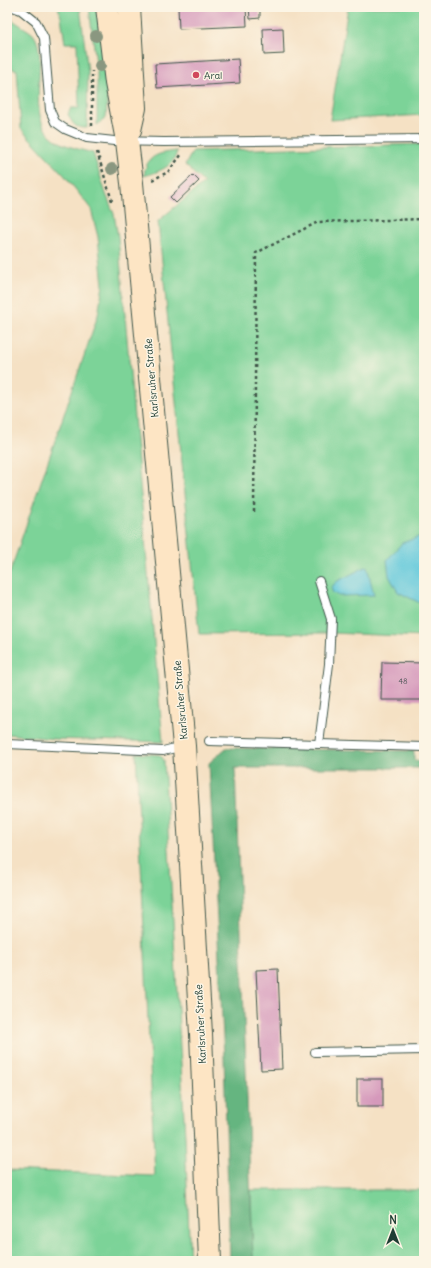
<svg xmlns="http://www.w3.org/2000/svg" width="431" height="1268" viewBox="0 0 431 1268" font-family="Delius,sans-serif">
  <style>
    .green { fill: #7cd398; stroke: #4e8866 }
    .forest { fill: #65b580; stroke: #42795a }
    .water { fill: #5fc8db; stroke: #3f8288 }
    .building { fill: #d599bb }
    .lines { fill: none; stroke-linecap: round; stroke-linejoin: round }
    .lane-casing { stroke: #3f564a; stroke-width: 10 }
    .secondary-casing { stroke: #3f564a; stroke-width: 24 }
    .path { stroke: #3f564a; stroke-width: 2.5; stroke-dasharray: 3 3; stroke-linecap: butt }
    .lane { stroke: #fff; stroke-width: 8 }
    .secondary { stroke: #fde5c4; stroke-width: 22 }
    .tree { fill: #8a9780 }
    .poi-dot { fill: #d1495b; stroke: #fcf5e5; stroke-width: 1.5 }
    .labels { text-anchor: middle; stroke-width: 3; stroke-linejoin: round; paint-order: stroke }
    .number-label { font-size: 8px; fill: #4c5456 }
    .poi-label { font-size: 10px; fill: #1f3d34; stroke: #fcf5e5; text-anchor: start }
    .street-label { font-size: 10px; fill: #1f3d34; stroke: #fcf5e5 }
  </style>
  <rect width="100%" height="100%" fill="#fcf5e5"/>
  <filter id="ink" filterUnits="userSpaceOnUse"><feTurbulence type="fractalNoise" baseFrequency=".025" numOctaves="2"/><feDisplacementMap in="SourceGraphic" scale="8" xChannelSelector="R" yChannelSelector="G"/><feConvolveMatrix kernelMatrix="1 2 1 2 8 2 1 2 1" color-interpolation-filters="sRGB"/></filter>
  <filter id="wash" filterUnits="userSpaceOnUse"><feTurbulence type="fractalNoise" baseFrequency=".012" numOctaves="4" result="noise"/><feDisplacementMap in="SourceGraphic" scale="16" xChannelSelector="R" yChannelSelector="G"/><feGaussianBlur stdDeviation="0.9" result="paint"/><feColorMatrix in="noise" values="0 0 0 0 0 0 0 0 0 0 0 0 0 0 0 0 0 1.4 0 .05"/><feComposite in="paint" operator="in"/></filter>
  <g filter="url(#wash)">
    <rect width="100%" height="100%" fill="#f5e1c4"/>
    <g class="green">
      <path d="M58,7H80L88,72L87,128C75,128 73,125 68,114L71,108H79L77,43H65L61,17Z"/>
      <path d="M89,7H97L108,85L106,118L97,125V71Z"/>
      <path d="M348,7H424V115L330,120Z"/>
      <path d="M7,18C13,20 17,23 23,27C26,29 30,31 33,34C50,55 26,110 49,134C60,146 79,149 93,153L106,194L114,214L118,237L163,742L54,739L7,734V581L98,315L103,285L98,237L91,209L65,176L21,129L17,70L7,67Z"/>
      <path d="M424,144V637L332,633L199,634L158,221L204,183L185,165L193,151Z"/>
      <path d="M177,151C174,167 158,172 144,176C146,155 159,153 177,151Z"/>
      <path d="M136,753L160,755L164,760L185,1136L190,1261H7V1170L155,1176Z"/>
      <path d="M251,1190H424V1261H253Z"/>
    </g>
    <path class="forest" d="M226,748L414,751V760L424,761V768H235L253,1261H230L224,1057L209,763Z"/>
    <g class="water">
      <path d="M424,535V604L420,603L398,592L389,576L387,560L402,543Z"/>
      <path d="M367,566L374,595L339,596L333,593L331,588L336,582Z"/>
    </g>
    <g id="blocks">
      <g class="building">
        <path d="M178,7H246L247,26L179,29Z"/>
        <path d="M249,7H260V18L250,19Z"/>
        <path d="M283,28L284,54L264,55L263,29Z"/>
        <path d="M238,59L240,83L157,88L155,64Z"/>
        <path d="M193,175L199,181L176,203L170,197Z"/>
        <path d="M382,662L424,663V700H381Z"/>
        <path d="M278,969L282,1069L261,1070L256,970Z"/>
        <rect x="357" y="1079" width="26" height="28"/>
      </g>
    </g>
  </g>
  <g filter="url(#ink)">
    <use href="#blocks" fill-opacity="0" stroke="#3f564a" stroke-width="1"/>
    <g class="lines">
      <defs>
        <g id="lane">
          <path d="M13,7L21,10L36,22L44,38L50,110L55,122L65,129L87,138L114,141L164,142L424,139"/>
          <path d="M209,741L424,747"/>
          <path d="M7,744L163,751L183,746"/>
          <path d="M319,744L329,664L331,619L319,581"/>
          <path d="M315,1052L424,1050"/>
        </g>
        <g id="secondary">
          <path d="M107,7L116,83L127,141L132,183L184,746L201,1034L210,1261"/>
          <path d="M129,7L135,108L130,130"/>
        </g>
      </defs>
      <use href="#lane" class="lane-casing"/>
      <use href="#secondary" class="secondary-casing"/>
      <g class="path">
        <path d="M92,126V71"/>
        <path d="M97,152L112,201"/>
        <path d="M152,180L168,172L182,154"/>
        <path d="M254,512L256,253L318,222L424,219"/>
      </g>
      <use href="#lane" class="lane"/>
      <use href="#secondary" class="secondary"/>
    </g>
    <g class="tree">
      <circle cx="96" cy="36" r="6"/>
      <circle cx="100" cy="66" r="6"/>
      <circle cx="112" cy="169" r="6"/>
    </g>
  </g>
  <circle class="poi-dot" cx="196" cy="75" r="4"/>
  <g class="labels">
    <g class="number-label">
      <text x="403" y="684">48</text>
    </g>
    <g class="poi-label">
      <text x="204" y="79">Aral</text>
    </g>
    <g class="street-label">
      <text transform="translate(151 378) rotate(-95)" y="4">Karlsruher Straße</text>
      <text transform="translate(180 700) rotate(-95)" y="4">Karlsruher Straße</text>
      <text transform="translate(200 1024) rotate(-93)" y="4">Karlsruher Straße</text>
    </g>
  </g>
  <rect width="431" height="1268" fill="none" stroke="#fcf5e5" stroke-width="24"/>
  <g transform="translate(393 1230)" stroke="#fcf5e5" stroke-width="3" paint-order="stroke">
  <path d="M0-3L7 15L0 10L-7 15Z" fill="#1f3d34"/>
  <text y="-6" font-size="11" font-weight="bold" text-anchor="middle" fill="#1f3d34">N</text>
  </g>
</svg>
